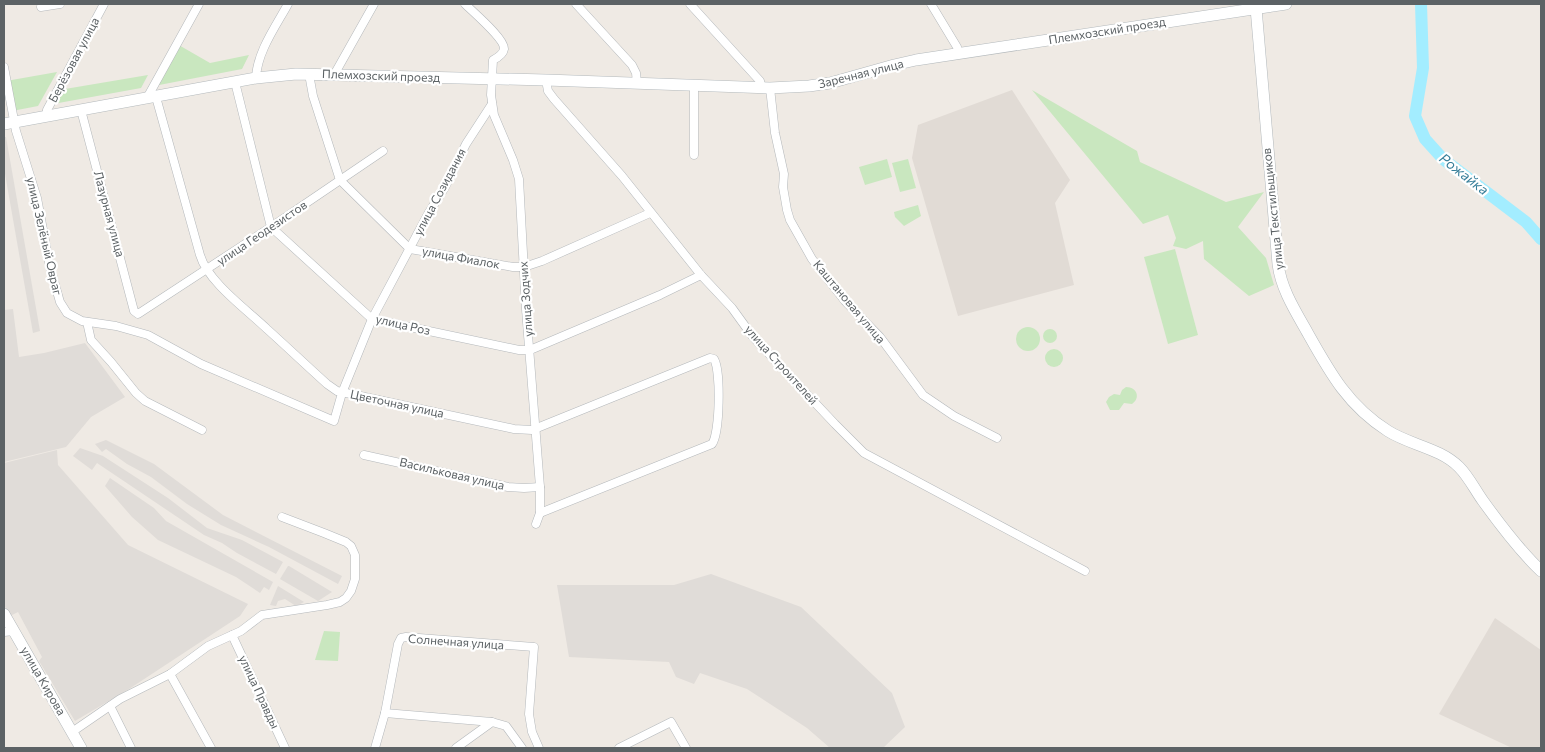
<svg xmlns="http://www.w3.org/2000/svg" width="1545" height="752" viewBox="0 0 1545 752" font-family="Commissioner,sans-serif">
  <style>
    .industrial { fill: #e0dcd8 }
    .education { fill: #e1dbd5 }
    .green { fill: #c9e7bf }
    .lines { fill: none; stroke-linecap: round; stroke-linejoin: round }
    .river { stroke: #a3edff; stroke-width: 12 }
    .street-casing { stroke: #b4b8bb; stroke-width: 9 }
    .secondary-casing { stroke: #b3b9bc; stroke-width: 12 }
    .street { stroke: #fff; stroke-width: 8 }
    .secondary { stroke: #fff; stroke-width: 11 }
    .labels { text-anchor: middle; stroke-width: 4.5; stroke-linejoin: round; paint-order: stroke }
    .street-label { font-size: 12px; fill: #5c6265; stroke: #fff }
    .water-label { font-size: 14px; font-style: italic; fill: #367e99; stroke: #fff }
  </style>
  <rect width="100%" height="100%" fill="#efeae4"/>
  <g class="industrial">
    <path d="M4,137H6L40,331L33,333L4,168Z"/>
    <path d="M13,309L19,357L44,353L85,343L125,397L91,417L66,447L4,462V310Z"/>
    <path d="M106,440L154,464L223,515L342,576L338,584L269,547L221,525L187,504L151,477L127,464L106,449L102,452L95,444Z"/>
    <path d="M80,448L103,456L168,498L207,528L242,540L283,562L276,574L237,553L222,543L204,535L97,463L92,470L73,456Z"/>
    <path d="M57,450L58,465L128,545L248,604L240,616L129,689L75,721L39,661L42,657L18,612L10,616L4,605V463Z"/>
    <path d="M110,478L154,508L166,521L273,582L269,590L264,587L260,593L236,577L158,540L132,517L105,486Z"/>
    <path d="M288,566H289L332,592L318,601L280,579Z"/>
    <path d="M711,574L801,607L892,693L905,727L883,748H830L807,728L747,689L700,673L694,684L676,677L669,662L569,657L557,585H674Z"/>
    <path d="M278,586L304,602L296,606L285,599L278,601L276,606L270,605Z"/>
  </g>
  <g class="education">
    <path d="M1012,90L1070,180L1055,203L1074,285L958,316L912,158L918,125Z"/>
    <path d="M1495,618L1541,650V748H1512L1439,714Z"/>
  </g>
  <g class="green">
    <path d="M177,44L210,63L249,55L242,69L154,86Z"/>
    <path d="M57,72L38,106L12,111L6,81Z"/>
    <path d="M148,75L141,88L53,104L65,89Z"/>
    <path d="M1032,90L1137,151L1140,162L1226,202L1264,192L1238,227L1266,258L1274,285L1249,296L1204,259L1203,241L1186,249L1173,246L1176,238L1168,215L1143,224Z"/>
    <path d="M887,159L892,177L865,185L859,167Z"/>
    <path d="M908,159L916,188L900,192L892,163Z"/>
    <path d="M918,205L921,216L904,226L895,217L894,212Z"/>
    <path d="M1175,249L1198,335L1168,344L1144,257Z"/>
    <circle cx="1028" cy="339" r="12"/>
    <circle cx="1050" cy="336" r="7"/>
    <circle cx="1054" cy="358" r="9"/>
    <path d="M1126,387C1137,387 1141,398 1132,404L1124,403L1119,410H1110L1106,402L1109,397L1114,394L1120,395L1122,390Z"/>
    <path d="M324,631L340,632L338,661L315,660Z"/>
  </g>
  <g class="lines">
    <path class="river" d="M1421,4L1423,68L1415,116L1425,139L1443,159L1526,222L1541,239"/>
    <defs>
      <g id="street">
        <path d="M465,4C473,12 505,39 504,49C503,55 497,58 493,60L491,95L494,115L513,160L519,179L526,309L540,487V513L536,524"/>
        <path d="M576,4L632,65L636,73L637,83"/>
        <path d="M690,4L760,81L762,88"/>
        <path d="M931,4L957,47L959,54"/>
        <path d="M41,7L60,4"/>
        <path d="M4,67L16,131L37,198L50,267L60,302L67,313L82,321L116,326L148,335L201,364L334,421L342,393L372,319L428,214L445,187L466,144L492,104"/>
        <path d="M309,74L313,96L340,180L410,249L513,267H524L542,261L650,213"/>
        <path d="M334,75L374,4"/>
        <path d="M256,78C257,52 276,26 288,4"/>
        <path d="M546,80L548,91L554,99L622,176L701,275L732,308L753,337L835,424L864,453L1085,571"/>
        <path d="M235,82L271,227L372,319L519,350H530L660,295L701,275"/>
        <path d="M770,88L775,133L784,174L783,187L787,210L790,220L812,259L845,301L880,337L923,395L954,416L997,438"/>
        <path d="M156,97L200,255C208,282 246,309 267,329C287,347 307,366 327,384L337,391L514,429L532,430L710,358L714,359C721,371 720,433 712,444L540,513"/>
        <path d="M147,98L199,4"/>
        <path d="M81,110L134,311L138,314L271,227L383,151"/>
        <path d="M46,117L47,110L104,4"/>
        <path d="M694,155V85"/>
        <path d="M87,322L91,340L111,362L136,393L145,401L202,430"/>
        <path d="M364,455L508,487L524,488L540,487"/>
        <path d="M4,632L14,631"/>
        <path d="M232,635L285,748"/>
        <path d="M170,674L211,748"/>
        <path d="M110,706L131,748"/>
        <path d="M385,713L492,722"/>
        <path d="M72,732L120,699L170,674L208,646L241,631L262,615L327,605L340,602L346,598L351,591L355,579V555L351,546L346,542L324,533L282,517"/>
        <path d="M375,748L385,713L398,644L401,638L406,637L534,647L529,714L532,732L539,748"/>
        <path d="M456,748L492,722L506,726L522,748"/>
        <path d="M619,748L671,722L686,748"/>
      </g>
      <g id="secondary">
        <path d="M1256,8L1278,264C1281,288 1294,309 1306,330C1329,371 1347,405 1388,431C1410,445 1440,448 1459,467C1469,477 1475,490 1483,501C1501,526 1519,550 1541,571"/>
        <path d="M4,124L256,78L296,74L546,80L770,88L809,86L830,83L894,65L916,60L1286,4"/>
        <path d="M4,614L81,748"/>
      </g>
    </defs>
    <use href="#street" class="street-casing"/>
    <use href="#secondary" class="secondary-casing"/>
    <use href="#street" class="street"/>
    <use href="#secondary" class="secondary"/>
  </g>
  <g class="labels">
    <g class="street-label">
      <text transform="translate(1107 31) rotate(-9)" y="4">Племхозский проезд</text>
      <text transform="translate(74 60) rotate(-62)" y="4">Берёзовая улица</text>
      <text transform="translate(861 74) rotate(-14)" y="4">Заречная улица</text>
      <text transform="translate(381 76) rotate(2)" y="4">Племхозский проезд</text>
      <text transform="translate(440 192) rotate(-62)" y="4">улица Созидания</text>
      <text transform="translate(1273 209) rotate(-96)" y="4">улица Текстильщиков</text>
      <text transform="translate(109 214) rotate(75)" y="4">Лазурная улица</text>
      <text transform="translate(262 233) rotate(-34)" y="4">улица Геодезистов</text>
      <text transform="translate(44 236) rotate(77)" y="4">улица Зелёный Овраг</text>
      <text transform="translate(461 258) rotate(10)" y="4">улица Фиалок</text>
      <text transform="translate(526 299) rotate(-94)" y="4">улица Зодчих</text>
      <text transform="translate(849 302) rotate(50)" y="4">Каштановая улица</text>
      <text transform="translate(403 325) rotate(13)" y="4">улица Роз</text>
      <text transform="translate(781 365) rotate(48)" y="4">улица Строителей</text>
      <text transform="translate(397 404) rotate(12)" y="4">Цветочная улица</text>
      <text transform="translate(452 474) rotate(13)" y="4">Васильковая улица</text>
      <text transform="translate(456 642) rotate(4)" y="4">Солнечная улица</text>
      <text transform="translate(43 681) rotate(60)" y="4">улица Кирова</text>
      <text transform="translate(259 692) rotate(65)" y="4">улица Правды</text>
    </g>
    <g class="water-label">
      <text transform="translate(1464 174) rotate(38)" y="5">Рожайка</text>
    </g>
  </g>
  <rect width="1545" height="752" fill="none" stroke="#5c6265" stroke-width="10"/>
</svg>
